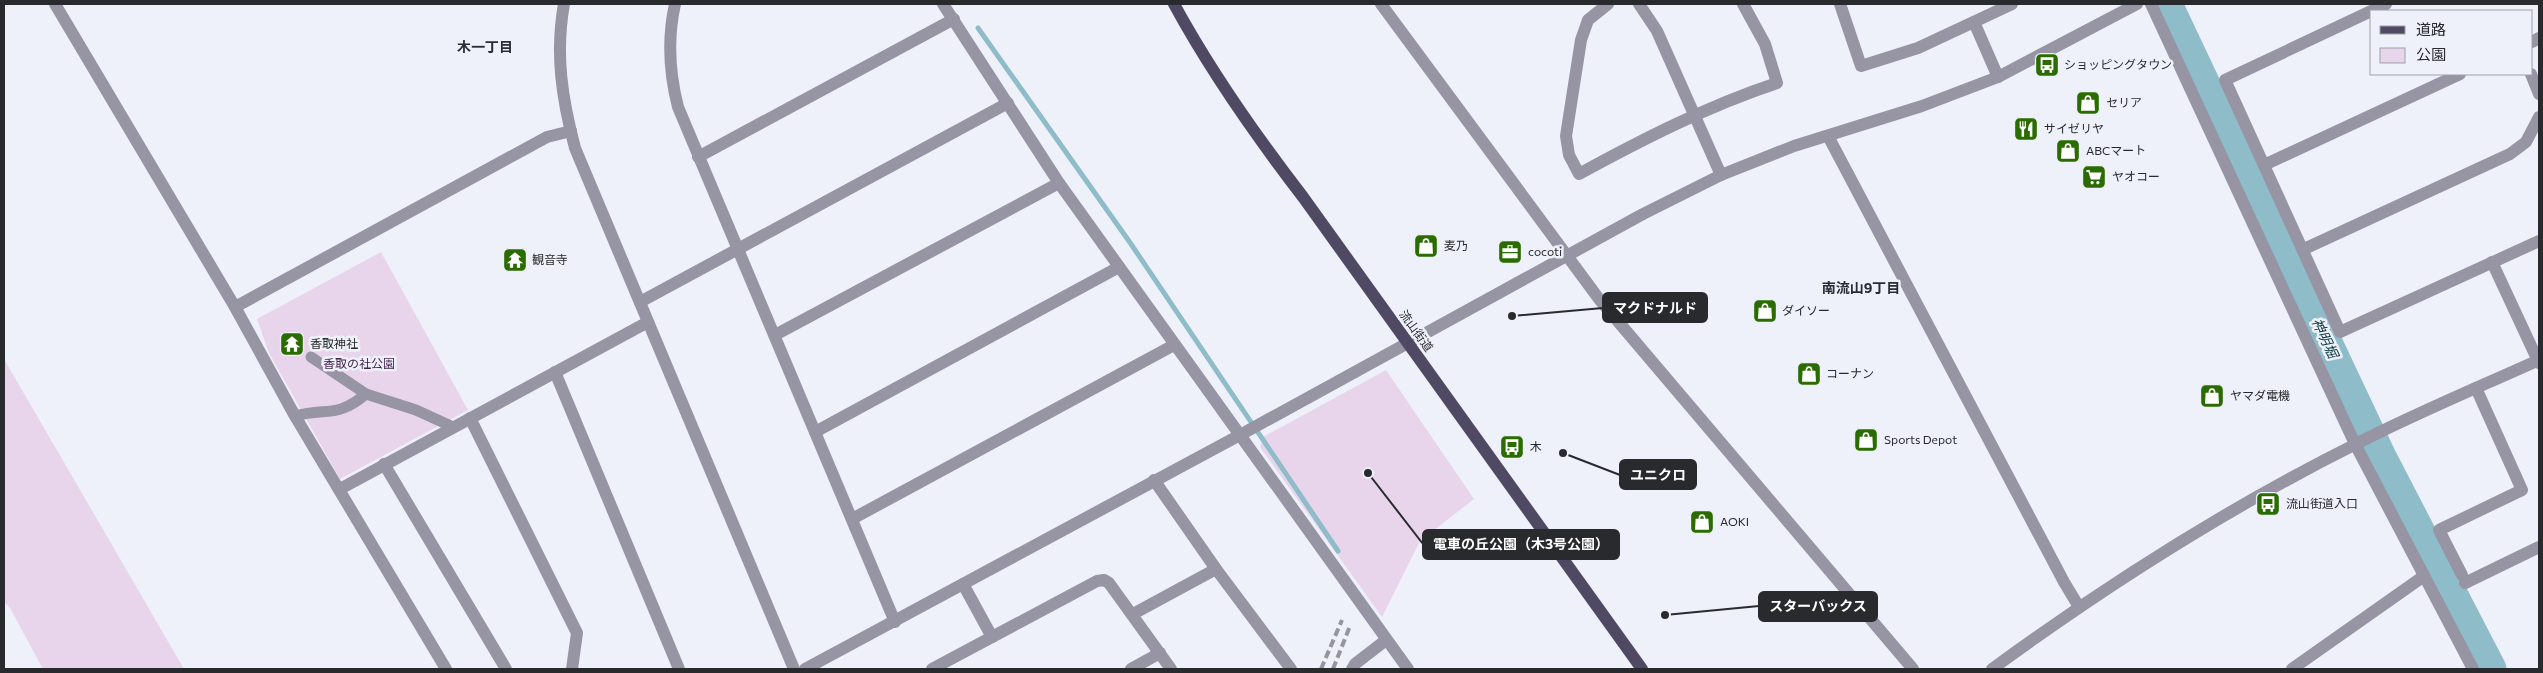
<svg xmlns="http://www.w3.org/2000/svg" width="2543" height="673" viewBox="0 0 2543 673" font-family="Commissioner,'Noto Sans JP',sans-serif">
  <style>
    .green { fill: #e8d5ec }
    .lines { fill: none; stroke-linecap: round; stroke-linejoin: round }
    .stream { stroke: #8ebcc9; stroke-width: 5 }
    .river { stroke: #8ebcc9; stroke-width: 31 }
    .pedestrian { stroke: #9794a4; stroke-width: 11 }
    .minor { stroke: #9794a4; stroke-width: 12 }
    .tertiary { stroke: #9794a4; stroke-width: 12 }
    .primary { stroke: #4f4963; stroke-width: 12 }
    .rail { stroke: #94969c; stroke-width: 4; stroke-dasharray: 8 4; stroke-linecap: butt }
    .labels { text-anchor: middle; stroke-width: 5; stroke-linejoin: round; paint-order: stroke }
    .poi-label { font-size: 12px; fill: #292a2d; stroke: #eef1fa; text-anchor: start }
    .street-label { font-size: 12px; fill: #292a2d; stroke: #eef1fa }
    .park-label { font-size: 12px; fill: #48254e; stroke: #eef1fa }
    .neighbourhood-label { font-size: 14px; font-weight: bold; fill: #292c32; stroke: #eef1fa }
    .water-label { font-size: 14px; font-style: italic; fill: #08353f; stroke: #eef1fa }
    .leader { fill: none; stroke: #292a2d; stroke-width: 2 }
    .callout-dot { fill: #292a2d; stroke: #eef1fa; stroke-width: 2 }
    .callout { fill: #292a2d; stroke: #292a2d; stroke-width: 2 }
    .callout-label { font-size: 14px; text-anchor: middle; font-weight: bold; fill: #fff }
  </style>
  <rect width="100%" height="100%" fill="#eef1fa"/>
  <g class="green">
    <path d="M381,252L468,410L340,479L269,353L257,319Z"/>
    <path d="M4,359L184,669H43L10,608L4,602Z"/>
    <path d="M1386,370L1474,499L1420,541L1382,617L1260,447L1263,437Z"/>
  </g>
  <g class="lines">
    <path class="stream" d="M978,28L1131,244L1338,551"/>
    <path class="river" d="M2167,4L2382,459L2491,669"/>
    <g class="pedestrian">
      <path d="M311,357L366,394L416,410L453,427"/>
      <path d="M295,416C327,407 336,419 366,394"/>
    </g>
    <g class="minor">
      <path d="M55,4L235,307L295,416L446,669"/>
      <path d="M675,4C667,40 669,72 678,107L895,622"/>
      <path d="M1608,4L1588,20L1581,40L1566,136L1569,155L1579,174C1643,139 1708,106 1777,83L1765,44L1743,4"/>
      <path d="M1639,4L1657,31L1721,175"/>
      <path d="M1840,4L1861,66L1918,48L2012,4"/>
      <path d="M2151,4L2355,444L2473,669"/>
      <path d="M2386,4L2225,80L2340,332L2539,241"/>
      <path d="M1974,22L1998,77"/>
      <path d="M2532,42L2539,38"/>
      <path d="M2531,74L2539,94"/>
      <path d="M1828,136L2064,582L2079,607"/>
      <path d="M698,157L954,19"/>
      <path d="M2264,165L2460,74"/>
      <path d="M2304,249L2510,154L2526,142L2539,117"/>
      <path d="M2492,262L2539,363"/>
      <path d="M640,302L1008,103"/>
      <path d="M235,307L547,137L571,131"/>
      <path d="M775,335L1059,183"/>
      <path d="M555,372L679,669"/>
      <path d="M470,418L577,633L572,669"/>
      <path d="M815,432L1119,267"/>
      <path d="M384,464L506,669"/>
      <path d="M1154,480L1216,569L1291,669"/>
      <path d="M340,489L648,322"/>
      <path d="M852,519L1174,345"/>
      <path d="M2462,575L2439,530L2522,490L2476,388"/>
      <path d="M2465,583L2539,547"/>
      <path d="M963,584L992,637"/>
      <path d="M1133,614L1216,569"/>
      <path d="M805,669L1240,435"/>
      <path d="M932,669L1097,581L1104,580L1109,583L1171,669"/>
      <path d="M1131,669L1160,653"/>
      <path d="M1352,669L1355,664L1386,640"/>
      <path d="M2292,669L2424,576"/>
    </g>
    <g class="tertiary">
      <path d="M564,4C555,54 562,99 575,148L794,669"/>
      <path d="M943,4L1059,183L1408,669"/>
      <path d="M1381,4L1599,299L1913,669"/>
      <path d="M1240,435L1643,214L1721,175L1794,146L1922,106L1998,77L2137,4"/>
      <path d="M1992,669C2107,585 2226,509 2354,445C2414,414 2477,388 2539,360"/>
    </g>
    <path class="primary" d="M1174,4C1211,72 1256,136 1303,197L1642,669"/>
    <g class="rail">
      <path d="M1321,669L1342,620"/>
      <path d="M1333,669L1350,626"/>
    </g>
  </g>
  <defs>
    <symbol id="bus-square" viewBox="-11 -11 22 22"><rect x="-9" y="-9" width="18" height="18" rx="4" fill="#2b6c01" stroke="#eef1fa"/><path d="M-5-6H5V4H4V6H2V4H-2V6H-4V4H-5ZM-3.5-4V0h7V-4ZM-3.5 1.2v1.5H-2V1.2ZM2 1.2v1.5H3.5V1.2Z" fill="#fff"/></symbol>
    <symbol id="shop-square" viewBox="-11 -11 22 22"><rect x="-9" y="-9" width="18" height="18" rx="4" fill="#2b6c01" stroke="#eef1fa"/><path d="M-5-2.5h2.3a2.7 3.5 0 0 1 5.4 0H5L5.5 6h-11ZM-1.5-2.5h3a1.5 2.3 0 0 0-3 0Z" fill="#fff"/></symbol>
    <symbol id="restaurant-square" viewBox="-11 -11 22 22"><rect x="-9" y="-9" width="18" height="18" rx="4" fill="#2b6c01" stroke="#eef1fa"/><path d="M-5-6h1v4h1v-4h1v4h1v-4h1v5L-1.5 .5V6h-2V.5L-5-1ZM5-6V6H3V1.5H1.5Q1.5-4 5-6Z" fill="#fff"/></symbol>
    <symbol id="supermarket-square" viewBox="-11 -11 22 22"><rect x="-9" y="-9" width="18" height="18" rx="4" fill="#2b6c01" stroke="#eef1fa"/><path d="M-6-5.5h2.5l.6 2H6L4.5 2H-2.5L-4.4-4H-6ZM-1.5 3.2a1.3 1.3 0 1 0 .1 0ZM3 3.2a1.3 1.3 0 1 0 .1 0Z" fill="#fff"/></symbol>
    <symbol id="office-square" viewBox="-11 -11 22 22"><rect x="-9" y="-9" width="18" height="18" rx="4" fill="#2b6c01" stroke="#eef1fa"/><path d="M-6-3h4V-5.5h4V-3h4V5H-6ZM-1-4.5V-3h2v-1.5ZM-6 0V1H6V0Z" fill="#fff"/></symbol>
    <symbol id="temple-square" viewBox="-11 -11 22 22"><rect x="-9" y="-9" width="18" height="18" rx="4" fill="#2b6c01" stroke="#eef1fa"/><path d="M0-6L5-2H3V0L6.5 2.5H4V6H1.5V3h-3V6H-4V2.5H-6.5L-3 0V-2H-5Z" fill="#fff"/></symbol>
  </defs>
  <g fill-rule="evenodd">
    <use href="#bus-square" x="2033" y="51" width="28" height="28"/>
    <use href="#shop-square" x="2074" y="89" width="28" height="28"/>
    <use href="#restaurant-square" x="2012" y="115" width="28" height="28"/>
    <use href="#shop-square" x="2054" y="137" width="28" height="28"/>
    <use href="#supermarket-square" x="2080" y="163" width="28" height="28"/>
    <use href="#shop-square" x="1412" y="232" width="28" height="28"/>
    <use href="#office-square" x="1496" y="238" width="28" height="28"/>
    <use href="#temple-square" x="501" y="246" width="28" height="28"/>
    <use href="#shop-square" x="1751" y="297" width="28" height="28"/>
    <use href="#temple-square" x="278" y="330" width="28" height="28"/>
    <use href="#shop-square" x="1795" y="360" width="28" height="28"/>
    <use href="#shop-square" x="2198" y="382" width="28" height="28"/>
    <use href="#shop-square" x="1852" y="426" width="28" height="28"/>
    <use href="#bus-square" x="1498" y="433" width="28" height="28"/>
    <use href="#bus-square" x="2254" y="490" width="28" height="28"/>
    <use href="#shop-square" x="1688" y="508" width="28" height="28"/>
  </g>
  <g class="labels">
    <g class="poi-label">
      <text x="2064" y="69">ショッピングタウン</text>
      <text x="2106" y="107">セリア</text>
      <text x="2044" y="133">サイゼリヤ</text>
      <text x="2086" y="155">ABCマート</text>
      <text x="2112" y="181">ヤオコー</text>
      <text x="1444" y="250">麦乃</text>
      <text x="1528" y="256">cocoti</text>
      <text x="532" y="264">観音寺</text>
      <text x="1782" y="315">ダイソー</text>
      <text x="310" y="348">香取神社</text>
      <text x="1826" y="378">コーナン</text>
      <text x="2230" y="400">ヤマダ電機</text>
      <text x="1884" y="444">Sports Depot</text>
      <text x="1530" y="451">木</text>
      <text x="2286" y="508">流山街道入口</text>
      <text x="1720" y="526">AOKI</text>
    </g>
    <g class="street-label">
      <text transform="translate(1416 331) rotate(54)" y="4">流山街道</text>
    </g>
    <g class="park-label">
      <text x="359" y="368">香取の社公園</text>
    </g>
    <g class="neighbourhood-label">
      <text x="485" y="52">木一丁目</text>
      <text x="1861" y="293">南流山9丁目</text>
    </g>
    <g class="water-label">
      <text transform="translate(2325 338) rotate(65)" y="5">神明堀</text>
    </g>
  </g>
  <path class="leader" d="M1512 316L1603 308M1563 453L1620 475M1368 473L1423 544M1665 615L1759 606"/>
  <g class="callout-dot">
    <circle cx="1512" cy="316" r="5"/>
    <circle cx="1563" cy="453" r="5"/>
    <circle cx="1368" cy="473" r="5"/>
    <circle cx="1665" cy="615" r="5"/>
  </g>
  <g class="callout">
    <rect x="1603" y="293" width="104" height="29" rx="5"/>
    <rect x="1620" y="460" width="76" height="29" rx="5"/>
    <rect x="1423" y="530" width="196" height="29" rx="5"/>
    <rect x="1759" y="592" width="118" height="29" rx="5"/>
  </g>
  <g class="callout-label">
    <text x="1655" y="313">マクドナルド</text>
    <text x="1658" y="480">ユニクロ</text>
    <text x="1521" y="549">電車の丘公園（木3号公園）</text>
    <text x="1818" y="611">スターバックス</text>
  </g>
  <rect width="2543" height="673" fill="none" stroke="#292a2d" stroke-width="10"/>
  <rect x="2370" y="10" width="162" height="65" fill="#eef1fa" stroke="#9fa1a8"/>
  <rect x="2380" y="26" width="25" height="8" fill="#4f4963" stroke="#9fa1a8"/>
  <text x="2416" y="35" font-size="15" fill="#292a2d">道路</text>
  <rect x="2380" y="48" width="25" height="15" fill="#e8d5ec" stroke="#9fa1a8"/>
  <text x="2416" y="60" font-size="15" fill="#292a2d">公園</text>
</svg>
